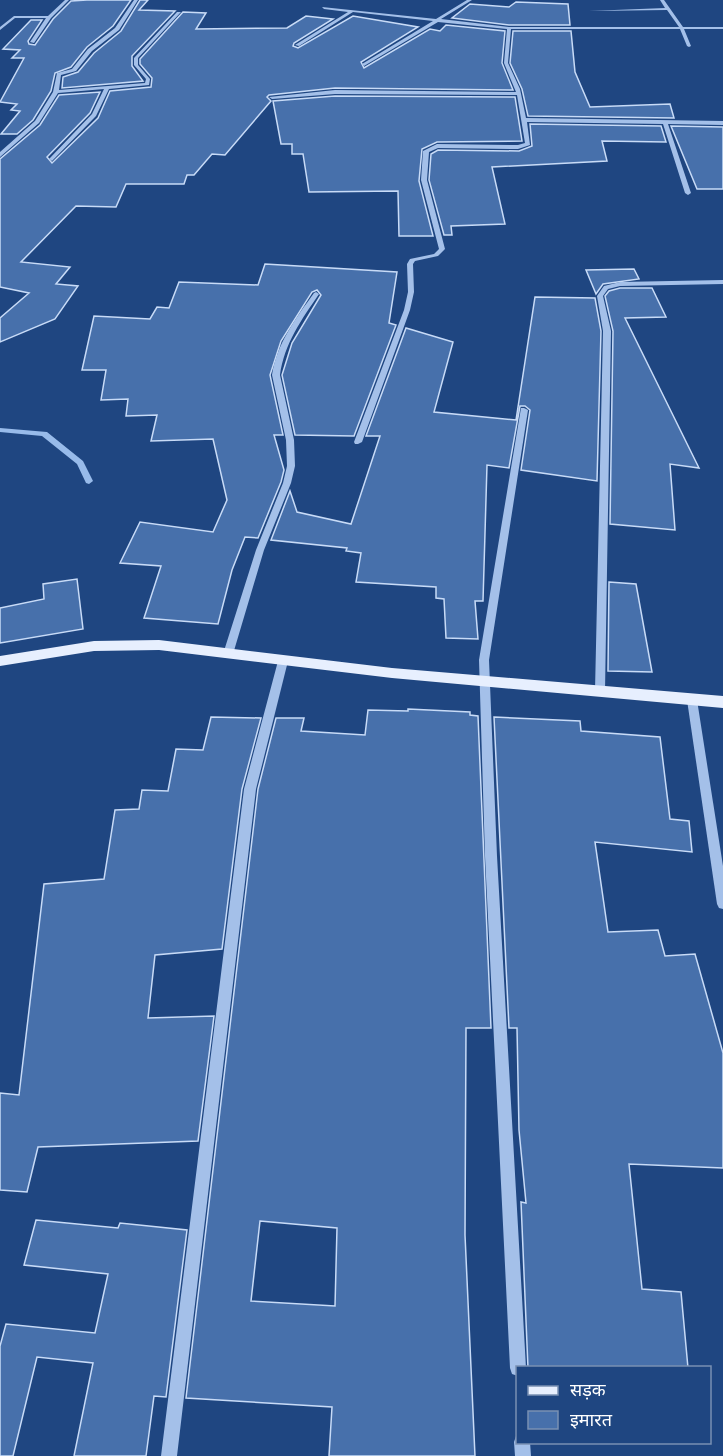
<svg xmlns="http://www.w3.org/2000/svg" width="723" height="1456" viewBox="0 0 723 1456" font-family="Helvetica,'Noto Sans Devanagari',sans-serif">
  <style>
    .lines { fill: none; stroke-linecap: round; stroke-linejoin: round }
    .stream { fill: #98bbea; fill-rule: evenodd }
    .building { fill: #4770ab; stroke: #c8dbf7; stroke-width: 1.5; fill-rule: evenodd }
    .minor { fill: #a4c0e9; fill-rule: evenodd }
    .major { fill: #e7effe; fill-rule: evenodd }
  </style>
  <rect width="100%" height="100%" fill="#1f4681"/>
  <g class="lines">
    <path class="stream" d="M0,428L47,432L83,461L93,481L89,484L86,483L77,464L42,436L0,432Z"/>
  </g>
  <g class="building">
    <path d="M87,0H131L113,26L87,47L71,67L55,73L51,91L33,120L17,134H1L20,111L11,110L17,104L0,102L24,58H12L20,50L3,49L31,20H42L28,41L29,44L35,45L53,19L71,1Z"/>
    <path d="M140,0H148L139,10L175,11L132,56V66L143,81L62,88L63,77L78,72L94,53L121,31Z"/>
    <path d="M516,2L568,4L570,25H509L452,18L470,4L509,7Z"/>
    <path d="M183,12L206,13L196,29L287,28L306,16L333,19L294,43L293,46L298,48L353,16L418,27L361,62L364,68L430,29L440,31L446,25L505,31L502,63L513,90L335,88L269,95L267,97L271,101L225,155L212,154L194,175H187L184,184H126L116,207L76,206L21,262L70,267L56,284L78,286L55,319L0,342V318L29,293L0,287V159L40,125L59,95L100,92L90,113L47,157L52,163L98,118L110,91L151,87L152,78L140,64V59Z"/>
    <path d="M513,31H571L575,72L590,107L670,104L674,118L528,116L522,89L510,63Z"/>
    <path d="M335,96L515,97L522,141L437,142L422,149L419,181L433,236H399L398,191L309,192L303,154H292V144H281L273,101Z"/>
    <path d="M530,124L661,126L666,142L602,141L607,161L492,167L505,224L451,226L452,235H444L429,180L431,154L438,150L519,151L532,146Z"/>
    <path d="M671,126L723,127V189H697Z"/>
    <path d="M265,264L397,272L389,323L396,325L354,436L295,435L282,375L292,343L321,295L317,290L312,292L281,341L270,375L283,435H274L284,470L281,482L258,538L245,537L232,570L218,624L144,618L161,566L120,563L140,522L213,532L227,500L213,439L151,441L157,415L126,416L128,399L101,400L106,370H82L94,316L150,319L157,307L169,308L179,282L258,285Z"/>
    <path d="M634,269L639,279L603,284L596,294L586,270Z"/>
    <path d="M620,288H652L666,317L625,318L699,468L670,464L675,530L610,524L613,331L605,296L609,291Z"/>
    <path d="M535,297L595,298L601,331L597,481L521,470L530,410L525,406H520L509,468L487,465L483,601H475L478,639L446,638L444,599L436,598V587L356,582L361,553L346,551L347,548L271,540L290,491L297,512L351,524L380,436H366L406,328L453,342L434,412L516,420Z"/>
    <path d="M77,579L83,629L0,643V608L44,599L43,584Z"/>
    <path d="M609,582L636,584L652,672L608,671Z"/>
    <path d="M408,709L470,712V715L478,716L491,1028H466L465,1235L475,1456H329L332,1407L186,1398L258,789L276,718H304L301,731L365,735L368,710L408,711ZM260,1221L337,1228L335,1306L251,1301Z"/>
    <path d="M211,717L261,718L242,789L222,949L155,955L148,1018L214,1016L198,1141L38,1147L27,1192L0,1190V1093L19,1095L44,884L104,879L115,810L139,809L142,790L168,791L176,749L203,750Z"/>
    <path d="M494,717L580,721L581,731L660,737L670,819L689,821L692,852L595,842L608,932L658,930L665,956L695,954L723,1053V1168L629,1164L642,1289L681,1292L688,1368H528L521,1202L526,1203L519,1130L517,1028H509Z"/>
    <path d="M36,1220L118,1228L120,1223L187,1230L166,1397L154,1396L146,1456H74L93,1363L37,1357L13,1456H0V1346L6,1324L95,1333L108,1274L24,1265Z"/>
  </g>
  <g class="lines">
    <g class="minor">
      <path d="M65,0H69L51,18L34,43L30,42L46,18H15L0,30V27L14,16H48Z"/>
      <path d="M134,0H138L119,30L92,51L76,71L61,75L59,90L145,83L146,79L134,65V58L177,12H181L138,58V65L150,79L149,85L109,89L96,116L52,161L49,159L50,158L92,114L104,89L58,93L39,123L0,157V152L35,121L53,92L57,73L72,69L88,49L115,28Z"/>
      <path d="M467,0H472L441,19L509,27H679L667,10L589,11L665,8L660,0H664L683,27H723V29H684L691,46L689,47L687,46L680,29H511L508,63L520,89L526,118L723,121V125L668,124L691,193L688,195L685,193L663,124L527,122L530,145L518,149L438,148L429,152L427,180L445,249L438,256L415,261L413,264L414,292L410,310L362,442L358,444H355L354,442L404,310L408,292L407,264L410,259L434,254L439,249L421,180L423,151L437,144L518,145L525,143L517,95L335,94L272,99L269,97L335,90L516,92L504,63L507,29L438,22L364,66L362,64L433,21L353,12L299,46L295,45L348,12L324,9L322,7L436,19Z"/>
      <path d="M723,280V284L620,286L608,289L603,296L611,331L605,691L600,695L595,691L603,331L597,296L604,286L620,282Z"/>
      <path d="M316,292L319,294C302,319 284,344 280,375L294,440L295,466L291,483L264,550L233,654L228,658L223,654L256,550L283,483L287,466L286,440L272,375C277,343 296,318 314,293Z"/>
      <path d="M521,408H524L528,410L489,660L497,856L526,1368H518V1376L512,1374L510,1368L485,856L479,660Z"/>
      <path d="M283,657L288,661L256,789L177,1456H161L244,789L278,661Z"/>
      <path d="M692,696L697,700L723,866V909L719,908L717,904L687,700Z"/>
      <path d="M516,1436H518V1442H530L531,1456H515L514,1442Z"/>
    </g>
    <path class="major" d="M159,640L392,668L723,696V708L392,678L159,650L94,651L0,666V656L94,641Z"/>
  </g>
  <rect x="516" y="1366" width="195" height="78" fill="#1f4681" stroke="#7990b3" stroke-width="1.5"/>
  <rect x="528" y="1386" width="30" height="9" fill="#e7effe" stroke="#7990b3" stroke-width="1.5"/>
  <text x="570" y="1396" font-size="18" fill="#ffffff">सड़क</text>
  <rect x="528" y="1411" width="30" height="18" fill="#4770ab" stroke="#7990b3" stroke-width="1.5"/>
  <text x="570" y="1426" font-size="18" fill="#ffffff">इमारत</text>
</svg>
